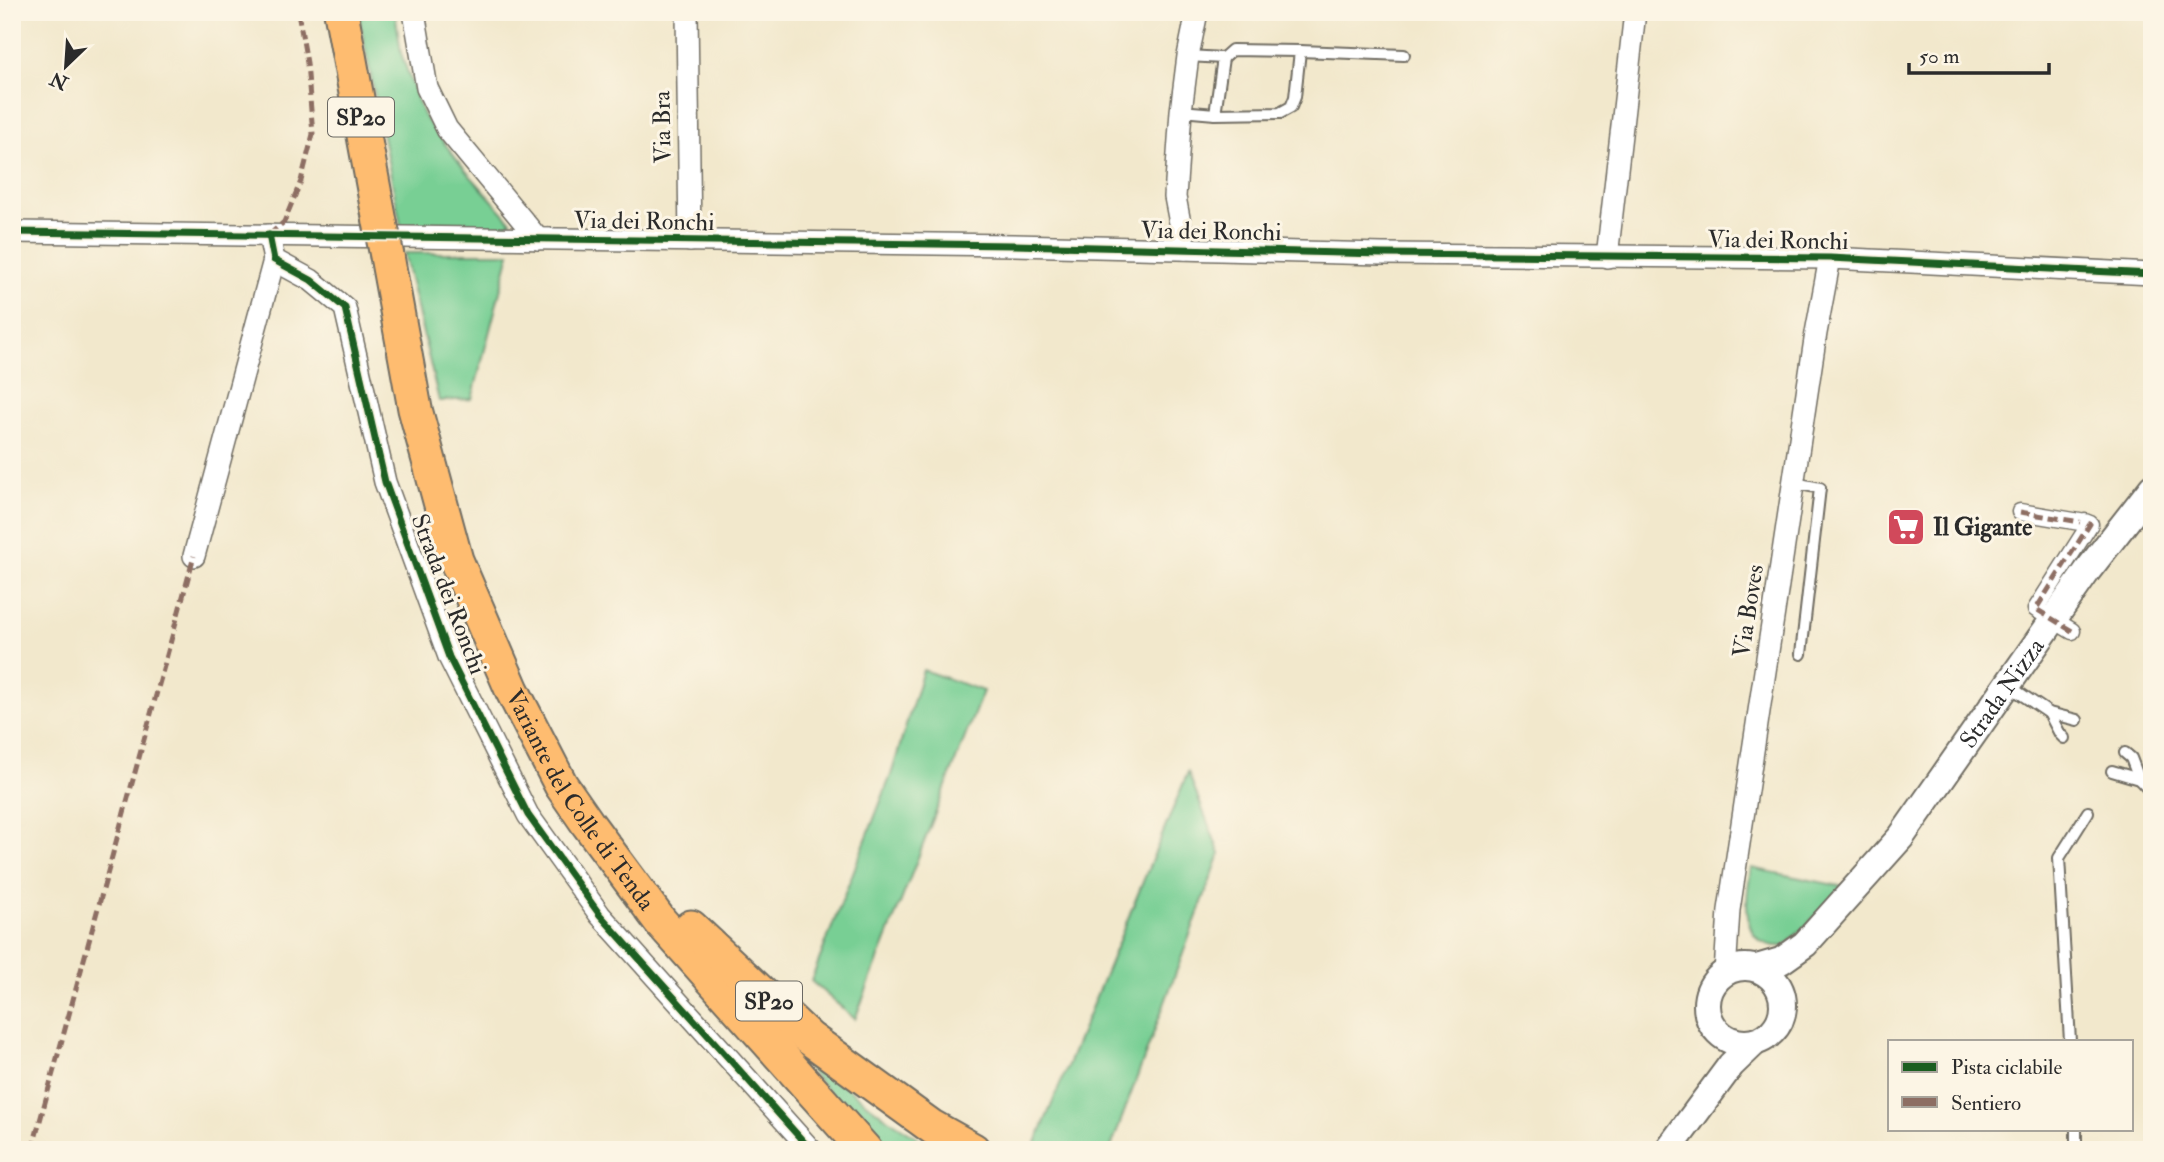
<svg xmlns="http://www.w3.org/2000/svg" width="2164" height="1162" viewBox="0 0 2164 1162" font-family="'IM FELL Double Pica',serif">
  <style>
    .green { fill: #78cf94; stroke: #527d60; stroke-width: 2 }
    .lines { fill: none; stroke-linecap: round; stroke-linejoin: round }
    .service-casing { stroke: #716d63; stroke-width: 14 }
    .pedestrian-casing { stroke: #716d63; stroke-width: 19 }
    .minor-casing { stroke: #716d63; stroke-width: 24 }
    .tertiary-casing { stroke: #716d63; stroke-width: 30 }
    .primary-casing { stroke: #716d63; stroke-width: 37 }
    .service { stroke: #fff; stroke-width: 10 }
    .pedestrian { stroke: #fff; stroke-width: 16 }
    .minor { stroke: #fff; stroke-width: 21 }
    .tertiary { stroke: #fff; stroke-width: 26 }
    .primary { stroke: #febc70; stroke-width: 33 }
    .primary-bridge-casing { stroke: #716d63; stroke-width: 37; stroke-linecap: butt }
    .primary-bridge { stroke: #febc70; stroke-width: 33 }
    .quiet { stroke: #8d6e63; stroke-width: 5; stroke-dasharray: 10 5; stroke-linecap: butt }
    .cycleway-casing { stroke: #fcf5e5; stroke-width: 11 }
    .cycleway { stroke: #1b5e20; stroke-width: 7 }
    .labels { text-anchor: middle; stroke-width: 6; stroke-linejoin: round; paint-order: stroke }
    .shield { fill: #fcf5e5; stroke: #6a6863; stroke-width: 2 }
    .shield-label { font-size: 23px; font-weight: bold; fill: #2b2b2b }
    .street-label { font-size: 24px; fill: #2b2b2b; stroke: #fcf5e5 }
    .poi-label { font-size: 24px; font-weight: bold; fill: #2b2b2b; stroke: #fcf5e5; text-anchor: start }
  </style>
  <rect width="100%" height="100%" fill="#fcf5e5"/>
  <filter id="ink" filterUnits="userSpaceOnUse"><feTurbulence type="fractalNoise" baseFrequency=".0143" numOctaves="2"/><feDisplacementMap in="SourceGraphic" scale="14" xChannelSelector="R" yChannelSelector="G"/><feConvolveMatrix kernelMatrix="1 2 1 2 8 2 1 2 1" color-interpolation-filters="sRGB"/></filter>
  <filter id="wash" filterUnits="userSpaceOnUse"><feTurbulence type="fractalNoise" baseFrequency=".00686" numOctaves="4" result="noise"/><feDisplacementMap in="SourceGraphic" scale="28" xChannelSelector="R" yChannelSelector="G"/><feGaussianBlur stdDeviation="1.57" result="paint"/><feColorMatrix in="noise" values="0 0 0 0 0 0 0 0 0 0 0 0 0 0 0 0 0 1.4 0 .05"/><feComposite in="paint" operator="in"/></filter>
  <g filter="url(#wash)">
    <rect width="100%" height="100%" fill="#f2e8cc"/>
    <g class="green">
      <path d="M358,12H395L401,53L423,115L465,170L511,221L502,234L402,231Z"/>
      <path d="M404,253H510L472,399L439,401Z"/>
      <path d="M923,670L983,691L855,1019L811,981L891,775Z"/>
      <path d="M1188,772L1220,854L1110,1150H1033Z"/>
      <path d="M1751,868L1845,887L1785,946C1738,950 1746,899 1751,868Z"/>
      <path d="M773,1030L882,1115L937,1150H881Z"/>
    </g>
  </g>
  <g filter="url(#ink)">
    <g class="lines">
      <defs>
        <g id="service">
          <path d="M1300,51L1404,55"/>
          <path d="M1181,111L1215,114L1280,113L1291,107L1295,97L1300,51L1232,50L1223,58L1188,56"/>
          <path d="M1215,114L1223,58"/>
          <path d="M1794,483L1820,488L1801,654"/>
          <path d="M2009,686L2049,713L2077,720"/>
          <path d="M2049,713L2060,734L2064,738"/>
          <path d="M2125,753L2131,758L2139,779L2152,793"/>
          <path d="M2112,771L2139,779"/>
          <path d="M2070,1041L2059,858L2088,812"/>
          <path d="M2076,1150V1129"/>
          <path d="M2149,1150L2152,1146"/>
        </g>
        <g id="pedestrian">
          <path d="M2020,512L2080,522"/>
          <path d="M2072,631L2036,609L2090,524L2085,522"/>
        </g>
        <g id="minor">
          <path d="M414,12L427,88L447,129L538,239"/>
          <path d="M687,12L690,241"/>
          <path d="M12,232L1014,245L1382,254L1830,258L2152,274"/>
          <path d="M269,235L274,260L311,280L345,308L385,482L449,657L528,815L600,915L811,1150"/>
          <path d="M1185,249L1175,197L1181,111L1188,56L1197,12"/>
          <path d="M1607,257L1635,12"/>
          <path d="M194,556L274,260"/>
          <path d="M1725,973L1729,910L1816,333L1830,258"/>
        </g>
        <g id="tertiary">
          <circle cx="1745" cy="1005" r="38"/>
          <path id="s1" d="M1757,968L1781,961L1805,944L1901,837L2088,570L2152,488"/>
          <path d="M1668,1150L1731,1065L1755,1042"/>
        </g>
        <g id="primary">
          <path d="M341,12L380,222"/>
          <path id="s2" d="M387,256L415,409L456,560L512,690L561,785L588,824L660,921L865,1150"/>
          <path d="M691,927L809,1038L932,1127L973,1150"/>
        </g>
      </defs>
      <use href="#service" class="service-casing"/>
      <use href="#pedestrian" class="pedestrian-casing"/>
      <use href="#minor" class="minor-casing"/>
      <use href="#tertiary" class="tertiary-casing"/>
      <use href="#primary" class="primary-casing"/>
      <use href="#service" class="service"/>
      <use href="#pedestrian" class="pedestrian"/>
      <use href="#minor" class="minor"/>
      <use href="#tertiary" class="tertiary"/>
      <use href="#primary" class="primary"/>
      <defs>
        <path id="primary-bridge" d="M380,222L387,256"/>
      </defs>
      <use href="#primary-bridge" class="primary-bridge-casing"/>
      <use href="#primary-bridge" class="primary-bridge"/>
      <g class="quiet">
        <path d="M269,235L284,222L301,181L313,134L307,63L298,12"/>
        <path d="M2020,512L2080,522"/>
        <path d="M2072,631L2036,609L2090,524L2085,522"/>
        <path d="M32,1150L194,556"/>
      </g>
      <defs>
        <g id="cycleway">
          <path d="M12,232L1014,245L1382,254L1830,258L2152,274"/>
          <path d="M269,235L274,260L311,280L345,308L385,482L449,657L528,815L600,915L811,1150"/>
        </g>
      </defs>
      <use href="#cycleway" class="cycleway-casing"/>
      <use href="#cycleway" class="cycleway"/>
    </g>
  </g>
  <defs>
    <symbol id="supermarket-square" viewBox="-11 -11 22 22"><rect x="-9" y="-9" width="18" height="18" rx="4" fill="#d1495b" stroke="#fcf5e5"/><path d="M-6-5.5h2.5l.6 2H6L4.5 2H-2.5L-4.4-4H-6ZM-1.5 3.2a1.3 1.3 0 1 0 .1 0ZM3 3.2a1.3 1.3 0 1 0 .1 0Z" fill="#fff"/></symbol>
  </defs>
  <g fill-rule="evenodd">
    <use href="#supermarket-square" x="1884" y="505" width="44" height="44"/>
  </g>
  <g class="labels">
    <g class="shield">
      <rect x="328" y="97.5" width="66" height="39" rx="5"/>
      <rect x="736" y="981.5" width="66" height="39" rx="5"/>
    </g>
    <g class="shield-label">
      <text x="361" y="125">SP20</text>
      <text x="769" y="1009">SP20</text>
    </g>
    <g class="street-label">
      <text transform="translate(662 127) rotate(-91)" y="8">Via Bra</text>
      <text transform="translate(644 221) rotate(1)" y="8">Via dei Ronchi</text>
      <text transform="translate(1211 231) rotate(1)" y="8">Via dei Ronchi</text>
      <text transform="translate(1778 240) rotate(1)" y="8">Via dei Ronchi</text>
      <text transform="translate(449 594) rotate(69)" y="8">Strada dei Ronchi</text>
      <text transform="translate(1748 611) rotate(-81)" y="8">Via Boves</text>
      <text dy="8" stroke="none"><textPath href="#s1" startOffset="374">Strada Nizza</textPath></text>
      <text dy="8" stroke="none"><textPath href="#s2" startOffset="583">Variante del Colle di Tenda</textPath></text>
    </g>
    <g class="poi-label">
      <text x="1933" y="535">Il Gigante</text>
    </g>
  </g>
  <rect width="2164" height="1162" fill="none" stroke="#fcf5e5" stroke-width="42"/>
  <rect x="1888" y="1040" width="245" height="91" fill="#fcf5e5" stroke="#a8a49b" stroke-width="2"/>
  <rect x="1902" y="1062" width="35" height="10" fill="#1b5e20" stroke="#a8a49b" stroke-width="2"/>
  <text x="1951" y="1074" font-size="21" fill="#2b2b2b">Pista ciclabile</text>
  <rect x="1902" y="1097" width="35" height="10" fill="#8d6e63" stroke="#a8a49b" stroke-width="2"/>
  <text x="1951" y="1110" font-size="21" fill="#2b2b2b">Sentiero</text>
  <g transform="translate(66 66) rotate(205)" stroke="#fcf5e5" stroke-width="5" paint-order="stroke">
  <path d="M0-5L12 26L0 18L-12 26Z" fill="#2b2b2b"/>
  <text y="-10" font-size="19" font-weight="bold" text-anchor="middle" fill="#2b2b2b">N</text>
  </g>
  <path d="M1909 63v10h140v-10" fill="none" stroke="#2b2b2b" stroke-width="3.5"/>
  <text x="1919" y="63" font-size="21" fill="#2b2b2b" stroke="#fcf5e5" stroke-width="5" paint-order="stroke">50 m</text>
</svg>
